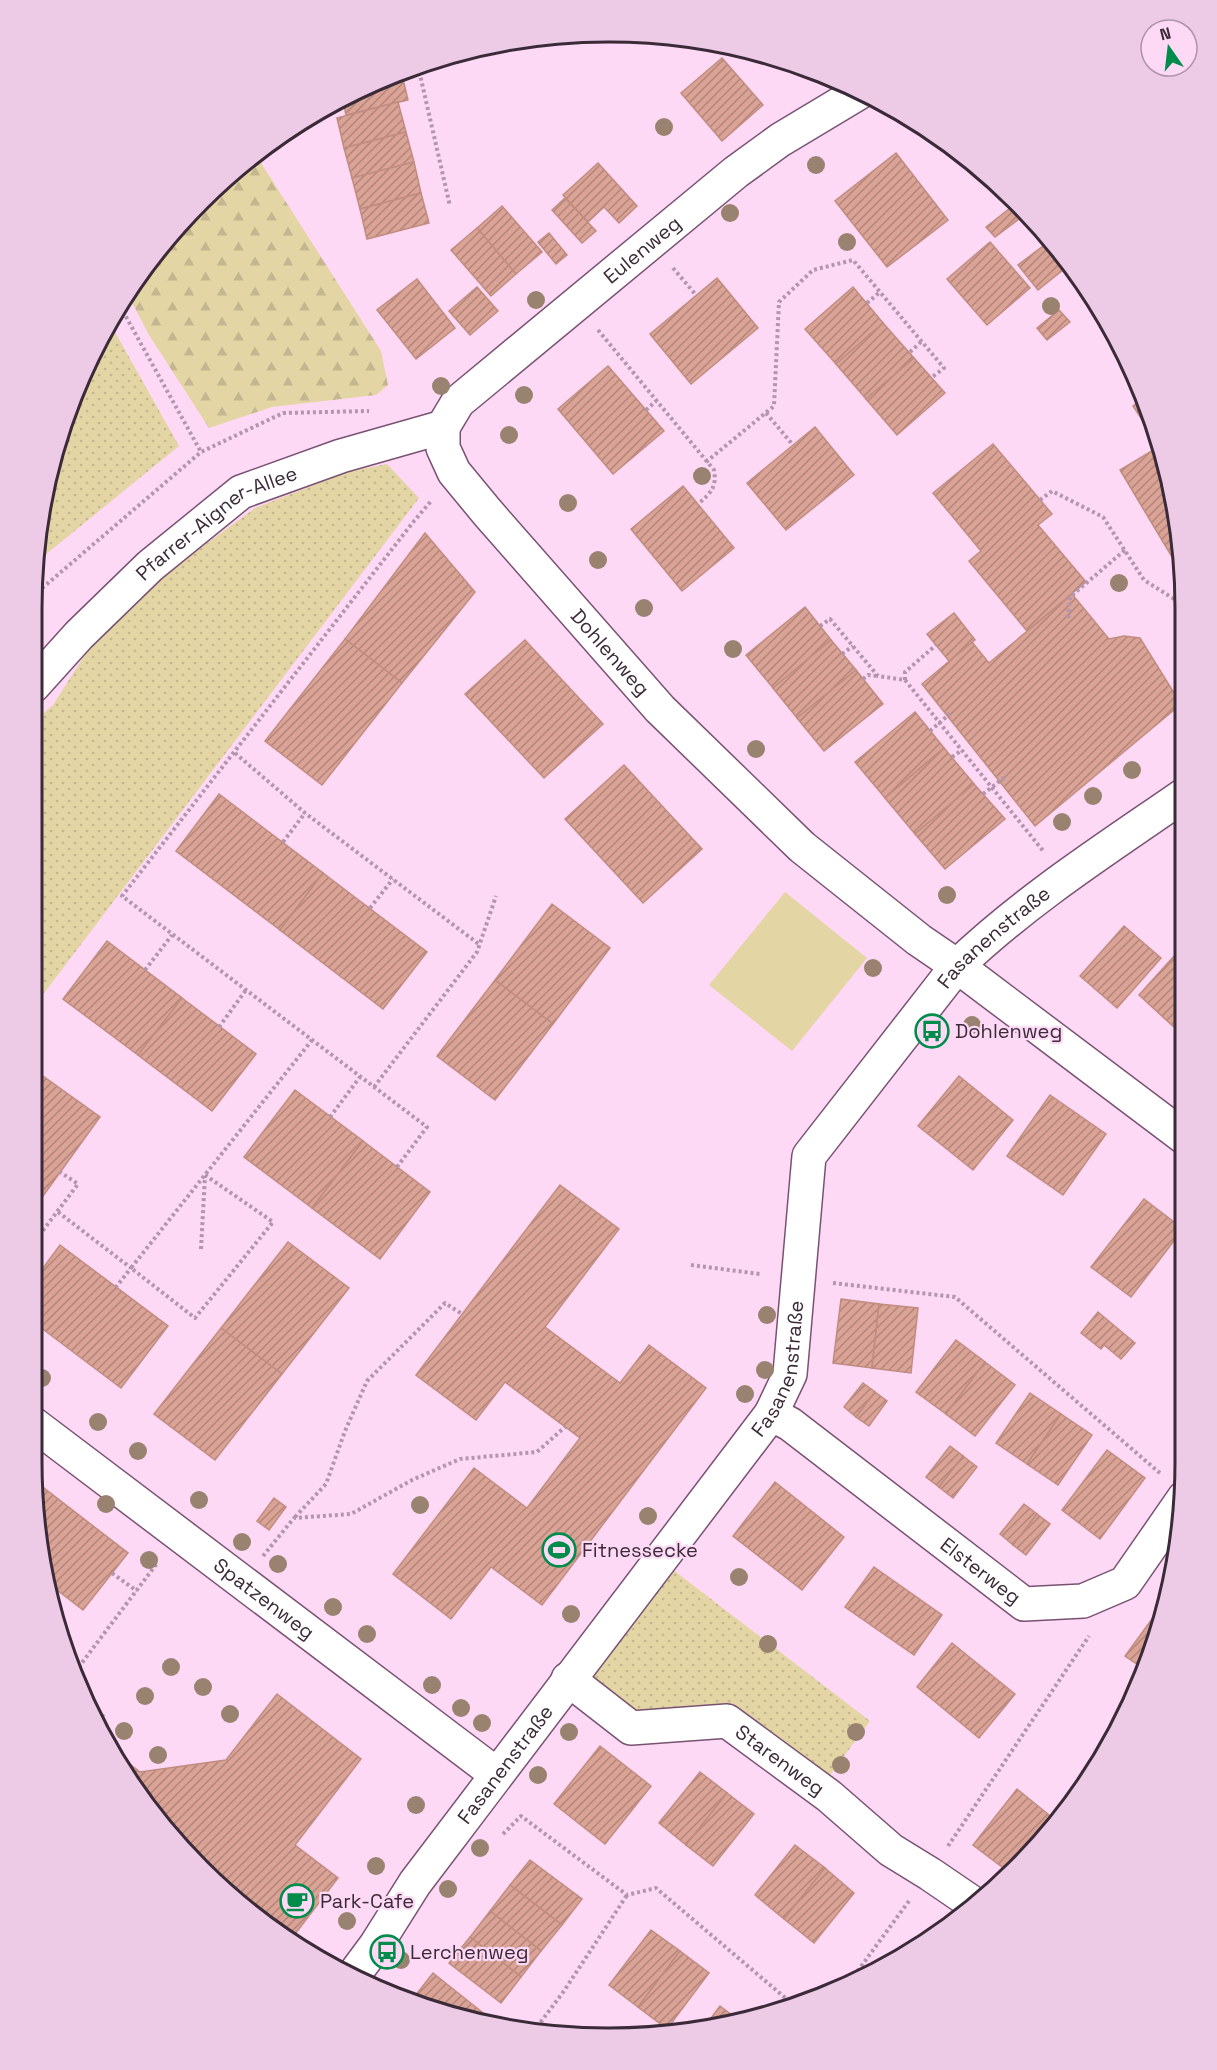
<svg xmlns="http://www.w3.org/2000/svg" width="1217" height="2070" viewBox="0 0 1217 2070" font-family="'Space Grotesk',sans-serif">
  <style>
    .grass { fill: url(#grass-dots) }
    .forest { fill: url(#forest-firs) }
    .pitch { fill: #e4d5a5 }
    .building { fill: url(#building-hatch); stroke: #c18c80; stroke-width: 1.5 }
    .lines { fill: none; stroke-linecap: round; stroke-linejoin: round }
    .minor-casing { stroke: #795272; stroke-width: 36 }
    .path { stroke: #b396ae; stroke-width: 4; stroke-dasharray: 3 3; stroke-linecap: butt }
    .minor { stroke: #fff; stroke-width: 33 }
    .tree { fill: #99826f }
    .labels { text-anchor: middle; stroke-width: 4.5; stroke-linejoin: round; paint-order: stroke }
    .street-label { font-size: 20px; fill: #3b2a38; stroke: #fdd9f6 }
    .poi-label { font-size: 20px; fill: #3b2a38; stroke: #fdd9f6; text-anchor: start }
    .rim { fill: none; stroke: #3b2a38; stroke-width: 3 }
  </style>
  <defs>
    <pattern id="grass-dots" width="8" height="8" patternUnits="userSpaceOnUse" patternTransform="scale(1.5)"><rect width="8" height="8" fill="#e4d5a5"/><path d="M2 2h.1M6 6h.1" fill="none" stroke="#c4b78f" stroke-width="1.8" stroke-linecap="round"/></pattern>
    <pattern id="forest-firs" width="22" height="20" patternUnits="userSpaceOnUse" patternTransform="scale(1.5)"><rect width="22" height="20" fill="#e4d5a5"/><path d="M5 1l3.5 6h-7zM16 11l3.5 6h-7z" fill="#c4b78f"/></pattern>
    <pattern id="building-hatch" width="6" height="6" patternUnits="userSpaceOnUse" patternTransform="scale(1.5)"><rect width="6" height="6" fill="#daa396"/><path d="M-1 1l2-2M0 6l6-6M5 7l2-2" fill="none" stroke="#b2857b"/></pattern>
  </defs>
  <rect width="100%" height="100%" fill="#fdd9f6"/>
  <g class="grass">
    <path d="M111,325L179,446L34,564L62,423Z"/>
    <path d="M387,464L419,498L32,1009L33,722L53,705L90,647L157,580L255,508L347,472Z"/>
    <path d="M672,1569L870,1721L828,1778L730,1706L637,1717L588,1677Z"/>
  </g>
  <path class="forest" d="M256,155L381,351L388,385L376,395L272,407L209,428L149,335L127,293L201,200Z"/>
  <path class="pitch" d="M785,892L867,958L792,1051L709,985Z"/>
  <g class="building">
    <path d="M722,58L763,105L722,141L681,93Z"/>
    <path d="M401,71L408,100L346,115L343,100L388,75Z"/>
    <path d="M398,102L406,132L344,148L337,118Z"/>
    <path d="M406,132L414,162L352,178L344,148Z"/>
    <path d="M896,153L948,220L887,267L835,201Z"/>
    <path d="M414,162L421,193L360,209L352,178Z"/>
    <path d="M598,163L637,206L619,223L604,207L588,222L563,195Z"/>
    <path d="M421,193L429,223L367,239L360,209Z"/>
    <path d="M565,198L596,231L582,243L552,210Z"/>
    <path d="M1011,201L1030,217L1023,223L1006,205Z"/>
    <path d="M502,206L542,252L516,274L477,228Z"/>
    <path d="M1009,209L1019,219L995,237L986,227Z"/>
    <path d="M477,228L516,274L491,296L451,250Z"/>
    <path d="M549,233L567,255L556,264L538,242Z"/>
    <path d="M1051,240L1069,265L1038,290L1018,265Z"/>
    <path d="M990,242L1030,288L987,325L947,279Z"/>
    <path d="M717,278L758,328L691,384L650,334Z"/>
    <path d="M417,279L455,328L416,359L377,310Z"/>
    <path d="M477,287L498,311L470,335L449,311Z"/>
    <path d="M853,287L883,323L836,364L805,329Z"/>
    <path d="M1059,310L1070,322L1047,340L1037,328Z"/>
    <path d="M883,323L914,358L866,399L836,364Z"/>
    <path d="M914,358L945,393L897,435L866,399Z"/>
    <path d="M608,366L664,431L613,474L558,409Z"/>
    <path d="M1144,399L1154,421L1146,426L1133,406Z"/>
    <path d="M815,427L854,475L786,530L747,483Z"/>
    <path d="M993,444L1052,514L1038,525L1086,582L1027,631L969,561L981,551L933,493Z"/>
    <path d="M1160,446L1184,570V577L1120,470Z"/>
    <path d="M683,486L734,548L682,591L631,529Z"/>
    <path d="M425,533L475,592L402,683L345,639Z"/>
    <path d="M1072,594L1109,639L1124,636L1140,638L1181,704L1035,826L922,684L972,642L989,663Z"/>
    <path d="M805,607L831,640L773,688L746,655Z"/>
    <path d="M954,613L975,640L949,661L927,634Z"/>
    <path d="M345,639L402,683L322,785L265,741Z"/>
    <path d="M525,640L603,724L544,778L465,694Z"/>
    <path d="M831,640L856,670L797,718L773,688Z"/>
    <path d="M856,670L883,704L824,751L797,718Z"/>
    <path d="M915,712L944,748L885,798L855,762Z"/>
    <path d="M944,748L974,784L915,834L885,798Z"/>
    <path d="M624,765L702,849L643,903L565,819Z"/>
    <path d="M974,784L1005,819L945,869L915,834Z"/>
    <path d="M219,794L323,873L280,930L176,851Z"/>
    <path d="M323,873L427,952L383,1009L280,930Z"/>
    <path d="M552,904L610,948L553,1024L495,980Z"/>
    <path d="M1124,926L1161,958L1117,1008L1080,976Z"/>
    <path d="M107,941L182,998L138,1055L63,999Z"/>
    <path d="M1184,945V1020L1176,1029L1139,995Z"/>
    <path d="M495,980L553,1024L495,1100L437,1056Z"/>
    <path d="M182,998L256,1054L212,1111L138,1055Z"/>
    <path d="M36,1071L100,1117L38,1203L32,1199V1076Z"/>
    <path d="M959,1076L1013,1120L973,1170L918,1126Z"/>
    <path d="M295,1090L363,1141L312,1208L244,1157Z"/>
    <path d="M1050,1095L1106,1134L1063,1195L1007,1156Z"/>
    <path d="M363,1141L430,1192L380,1259L312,1208Z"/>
    <path d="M560,1185L619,1229L545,1327L620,1383L649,1345L706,1388L542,1605L491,1567L451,1619L393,1574L474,1468L527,1508L580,1438L505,1382L476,1420L416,1375Z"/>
    <path d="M1144,1199L1183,1229L1131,1297L1091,1267Z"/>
    <path d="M288,1242L349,1288L282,1374L221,1328Z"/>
    <path d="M60,1245L168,1326L121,1388L32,1321V1283Z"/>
    <path d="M841,1299L879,1304L872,1368L833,1363Z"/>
    <path d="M879,1304L918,1308L911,1373L872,1368Z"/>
    <path d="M1098,1312L1135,1343L1121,1359L1104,1345L1101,1349L1081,1333Z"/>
    <path d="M221,1328L282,1374L215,1460L154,1414Z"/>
    <path d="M956,1340L985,1362L946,1414L916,1392Z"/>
    <path d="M985,1362L1015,1385L975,1436L946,1414Z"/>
    <path d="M863,1383L875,1392L856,1417L844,1407Z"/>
    <path d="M875,1392L887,1401L869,1426L856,1417Z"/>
    <path d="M1030,1393L1061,1414L1027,1464L996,1443Z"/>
    <path d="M1061,1414L1092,1435L1058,1485L1027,1464Z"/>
    <path d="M950,1446L963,1456L939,1487L926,1477Z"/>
    <path d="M1107,1450L1145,1478L1100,1539L1062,1510Z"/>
    <path d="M963,1456L977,1467L953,1498L939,1487Z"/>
    <path d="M35,1481L128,1553L83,1610L52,1586Z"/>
    <path d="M775,1482L844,1537L802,1590L733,1536Z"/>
    <path d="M274,1498L286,1507L269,1530L257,1521Z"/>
    <path d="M1024,1504L1037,1514L1013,1545L1000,1534Z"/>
    <path d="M1037,1514L1050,1524L1026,1555L1013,1545Z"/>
    <path d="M874,1567L942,1615L914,1655L845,1607Z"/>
    <path d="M1155,1615L1160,1620L1155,1647L1144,1669L1125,1656Z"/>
    <path d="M952,1643L1015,1694L979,1738L917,1687Z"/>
    <path d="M277,1694L361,1759L295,1845L338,1878L292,1938L258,1919L151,1812L121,1757L140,1772L226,1760Z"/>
    <path d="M600,1746L651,1786L605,1844L554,1804Z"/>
    <path d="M700,1772L727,1793L686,1845L659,1823Z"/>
    <path d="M1017,1789L1054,1819L1006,1870L973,1845Z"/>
    <path d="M727,1793L754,1814L713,1866L686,1845Z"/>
    <path d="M795,1845L825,1868L784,1919L755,1895Z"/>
    <path d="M530,1860L582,1899L562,1925L510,1885Z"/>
    <path d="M825,1868L854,1893L814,1943L784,1919Z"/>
    <path d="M510,1885L562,1925L541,1951L490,1911Z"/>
    <path d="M490,1911L541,1951L521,1977L470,1937Z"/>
    <path d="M651,1930L680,1951L638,2007L609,1985Z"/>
    <path d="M470,1937L521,1977L501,2003L449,1963Z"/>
    <path d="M680,1951L709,1973L667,2029L638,2007Z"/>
    <path d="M433,1973L487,2016L485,2018L423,2008L411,2001Z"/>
    <path d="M720,2006L736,2018L708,2022Z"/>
  </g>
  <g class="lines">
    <defs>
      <g id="minor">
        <path id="s1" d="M443,427V448L454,472L487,512L660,709L802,847L919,940L957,966L1184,1137"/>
        <path id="s2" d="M443,427L458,402L736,172L780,140L860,92"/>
        <path id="s3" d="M33,686L79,635L150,566L241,492L341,456L443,427"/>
        <path id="s4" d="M771,1414L790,1424L1024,1604L1083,1601L1125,1583L1184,1498"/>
        <path id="s5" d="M32,1423L496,1774"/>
        <path id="s6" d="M568,1679L631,1728L727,1721L829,1796L891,1850L930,1874L974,1904"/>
        <path id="s7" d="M356,1972L376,1945L415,1883L771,1414L790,1374L809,1156L957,966C1026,900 1106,849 1184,795"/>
      </g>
    </defs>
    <use href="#minor" class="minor-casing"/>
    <g class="path">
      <path d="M418,66L450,206"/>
      <path d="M673,268L696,295"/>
      <path d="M867,303L880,292"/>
      <path d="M120,306L201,452"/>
      <path d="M598,330L714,470C717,487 711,493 698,504"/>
      <path d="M910,352L922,341"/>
      <path d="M646,410L656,401"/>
      <path d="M766,413L793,445"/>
      <path d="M706,462L774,406L779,302L813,270L853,260L944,368L931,378"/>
      <path d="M1040,500L1052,491L1103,517L1144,580L1182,604"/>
      <path d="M33,596L201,452L283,413L369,411"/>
      <path d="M1068,618L1070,597L1125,550"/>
      <path d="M820,626L830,619L878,676L905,680L1044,852"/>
      <path d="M842,654L853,646"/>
      <path d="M863,679L868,675L877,676"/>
      <path d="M905,680V672L936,645"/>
      <path d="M930,731L952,712"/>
      <path d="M235,753L305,813L480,945"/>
      <path d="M952,757L962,750"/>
      <path d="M983,794L1005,777"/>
      <path d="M283,842L305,813"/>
      <path d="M370,908L393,879"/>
      <path d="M145,970L172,935"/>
      <path d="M219,1027L246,990"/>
      <path d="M374,1087L477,952L496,896"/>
      <path d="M330,1117L360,1077"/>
      <path d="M397,1167L427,1127L122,896L414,521L432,500"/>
      <path d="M205,1175L273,1222L195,1318L131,1268L312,1040"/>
      <path d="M58,1212L131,1268L116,1287"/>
      <path d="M32,1245L78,1184L60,1172"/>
      <path d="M201,1249L205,1176"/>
      <path d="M691,1265L760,1274"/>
      <path d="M833,1283L955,1297L1161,1474"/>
      <path d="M295,1517L326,1484L345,1431L367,1381L445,1303L462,1314"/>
      <path d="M263,1556L294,1518L351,1514L412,1480L460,1459L537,1452L565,1427"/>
      <path d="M112,1573L137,1591"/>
      <path d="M75,1672L158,1562"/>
      <path d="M97,1712L104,1717"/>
      <path d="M503,1834L521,1816L627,1895L656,1888L796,2007"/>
      <path d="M948,1846L1089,1636"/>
      <path d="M854,1976L909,1901"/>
      <path d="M537,2027L564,1991L627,1895"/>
    </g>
    <use href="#minor" class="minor"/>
  </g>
  <g class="tree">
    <circle cx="664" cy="127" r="9"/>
    <circle cx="816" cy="165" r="9"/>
    <circle cx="730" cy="213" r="9"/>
    <circle cx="847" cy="242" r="9"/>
    <circle cx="536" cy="300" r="9"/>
    <circle cx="1051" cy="306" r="9"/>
    <circle cx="441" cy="386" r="9"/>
    <circle cx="524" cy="395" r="9"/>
    <circle cx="509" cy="435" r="9"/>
    <circle cx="702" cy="476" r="9"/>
    <circle cx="568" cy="503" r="9"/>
    <circle cx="598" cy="560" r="9"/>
    <circle cx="1119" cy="583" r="9"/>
    <circle cx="644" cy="608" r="9"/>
    <circle cx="733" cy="649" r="9"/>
    <circle cx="756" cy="749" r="9"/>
    <circle cx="1132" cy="770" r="9"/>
    <circle cx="1093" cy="796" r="9"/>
    <circle cx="1062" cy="822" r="9"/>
    <circle cx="947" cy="895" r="9"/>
    <circle cx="873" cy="968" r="9"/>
    <circle cx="972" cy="1025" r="9"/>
    <circle cx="767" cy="1315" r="9"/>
    <circle cx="765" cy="1370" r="9"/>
    <circle cx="42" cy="1378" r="9"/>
    <circle cx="745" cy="1394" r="9"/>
    <circle cx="98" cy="1422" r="9"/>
    <circle cx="138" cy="1451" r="9"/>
    <circle cx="199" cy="1500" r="9"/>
    <circle cx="106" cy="1504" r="9"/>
    <circle cx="420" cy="1505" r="9"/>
    <circle cx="648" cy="1516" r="9"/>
    <circle cx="242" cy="1542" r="9"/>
    <circle cx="149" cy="1560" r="9"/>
    <circle cx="278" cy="1564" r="9"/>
    <circle cx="739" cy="1577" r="9"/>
    <circle cx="333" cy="1607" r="9"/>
    <circle cx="571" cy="1614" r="9"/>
    <circle cx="367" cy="1634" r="9"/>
    <circle cx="768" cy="1644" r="9"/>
    <circle cx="171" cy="1667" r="9"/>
    <circle cx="432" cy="1685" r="9"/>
    <circle cx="203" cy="1687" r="9"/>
    <circle cx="145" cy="1696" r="9"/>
    <circle cx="461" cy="1708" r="9"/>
    <circle cx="230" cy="1714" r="9"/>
    <circle cx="482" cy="1723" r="9"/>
    <circle cx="124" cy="1731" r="9"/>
    <circle cx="569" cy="1732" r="9"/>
    <circle cx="856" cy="1732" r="9"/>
    <circle cx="158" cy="1755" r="9"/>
    <circle cx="841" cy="1765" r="9"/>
    <circle cx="538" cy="1775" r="9"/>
    <circle cx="416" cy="1805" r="9"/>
    <circle cx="480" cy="1848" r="9"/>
    <circle cx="376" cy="1866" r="9"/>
    <circle cx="448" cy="1889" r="9"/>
    <circle cx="347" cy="1921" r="9"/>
    <circle cx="401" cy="1960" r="9"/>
  </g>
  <defs>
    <symbol id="bus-ring" viewBox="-11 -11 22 22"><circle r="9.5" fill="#fdd9f6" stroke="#008c4a" stroke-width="1.5"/><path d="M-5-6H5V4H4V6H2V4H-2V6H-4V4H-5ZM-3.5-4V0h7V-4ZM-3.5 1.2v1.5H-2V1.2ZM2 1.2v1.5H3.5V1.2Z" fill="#008c4a"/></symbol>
    <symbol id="stadium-ring" viewBox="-11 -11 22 22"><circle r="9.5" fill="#fdd9f6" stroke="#008c4a" stroke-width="1.5"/><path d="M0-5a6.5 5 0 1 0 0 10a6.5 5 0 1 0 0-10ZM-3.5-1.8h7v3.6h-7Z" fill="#008c4a"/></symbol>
    <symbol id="cafe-ring" viewBox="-11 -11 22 22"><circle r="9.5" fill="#fdd9f6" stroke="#008c4a" stroke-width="1.5"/><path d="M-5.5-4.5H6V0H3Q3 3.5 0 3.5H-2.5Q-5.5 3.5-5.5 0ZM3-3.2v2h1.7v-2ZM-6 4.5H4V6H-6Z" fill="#008c4a"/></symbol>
  </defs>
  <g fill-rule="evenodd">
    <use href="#bus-ring" x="913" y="1012" width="38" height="38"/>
    <use href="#stadium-ring" x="540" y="1531" width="38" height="38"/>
    <use href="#cafe-ring" x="278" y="1882" width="38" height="38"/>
    <use href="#bus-ring" x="368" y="1933" width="38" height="38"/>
  </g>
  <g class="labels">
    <g class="street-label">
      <text dy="7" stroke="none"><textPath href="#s2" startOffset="268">Eulenweg</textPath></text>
      <text dy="7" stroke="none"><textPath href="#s3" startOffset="248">Pfarrer-Aigner-Allee</textPath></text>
      <text dy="7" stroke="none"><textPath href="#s1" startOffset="286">Dohlenweg</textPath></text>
      <text dy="7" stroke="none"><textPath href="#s7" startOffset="1246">Fasanenstraße</textPath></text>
      <text dy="7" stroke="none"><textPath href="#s7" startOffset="742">Fasanenstraße</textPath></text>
      <text dy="7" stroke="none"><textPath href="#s4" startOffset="262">Elsterweg</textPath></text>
      <text dy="7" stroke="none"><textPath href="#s5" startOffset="291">Spatzenweg</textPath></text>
      <text dy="7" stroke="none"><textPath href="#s6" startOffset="242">Starenweg</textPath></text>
      <text dy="7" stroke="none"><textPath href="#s7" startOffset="256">Fasanenstraße</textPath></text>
    </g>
    <g class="poi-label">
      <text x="955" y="1038">Dohlenweg</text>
      <text x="582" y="1557">Fitnessecke</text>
      <text x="320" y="1908">Park-Cafe</text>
      <text x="410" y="1959">Lerchenweg</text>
    </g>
  </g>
  <path d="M0 0H1217V2070H0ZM608 42H609A566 566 0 0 1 1175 608V1462A566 566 0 0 1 609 2028H608A566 566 0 0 1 42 1462V608A566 566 0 0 1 608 42Z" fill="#edcbe7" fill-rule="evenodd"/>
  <path class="rim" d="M608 42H609A566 566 0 0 1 1175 608V1462A566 566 0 0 1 609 2028H608A566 566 0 0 1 42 1462V608A566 566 0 0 1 608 42Z"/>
  <g transform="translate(1169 48) rotate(346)"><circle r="28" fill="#fdd9f6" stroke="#af93aa" stroke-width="1.5"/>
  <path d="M0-4.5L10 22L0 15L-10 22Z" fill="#008c4a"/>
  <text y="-9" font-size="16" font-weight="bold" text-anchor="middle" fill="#3b2a38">N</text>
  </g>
</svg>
